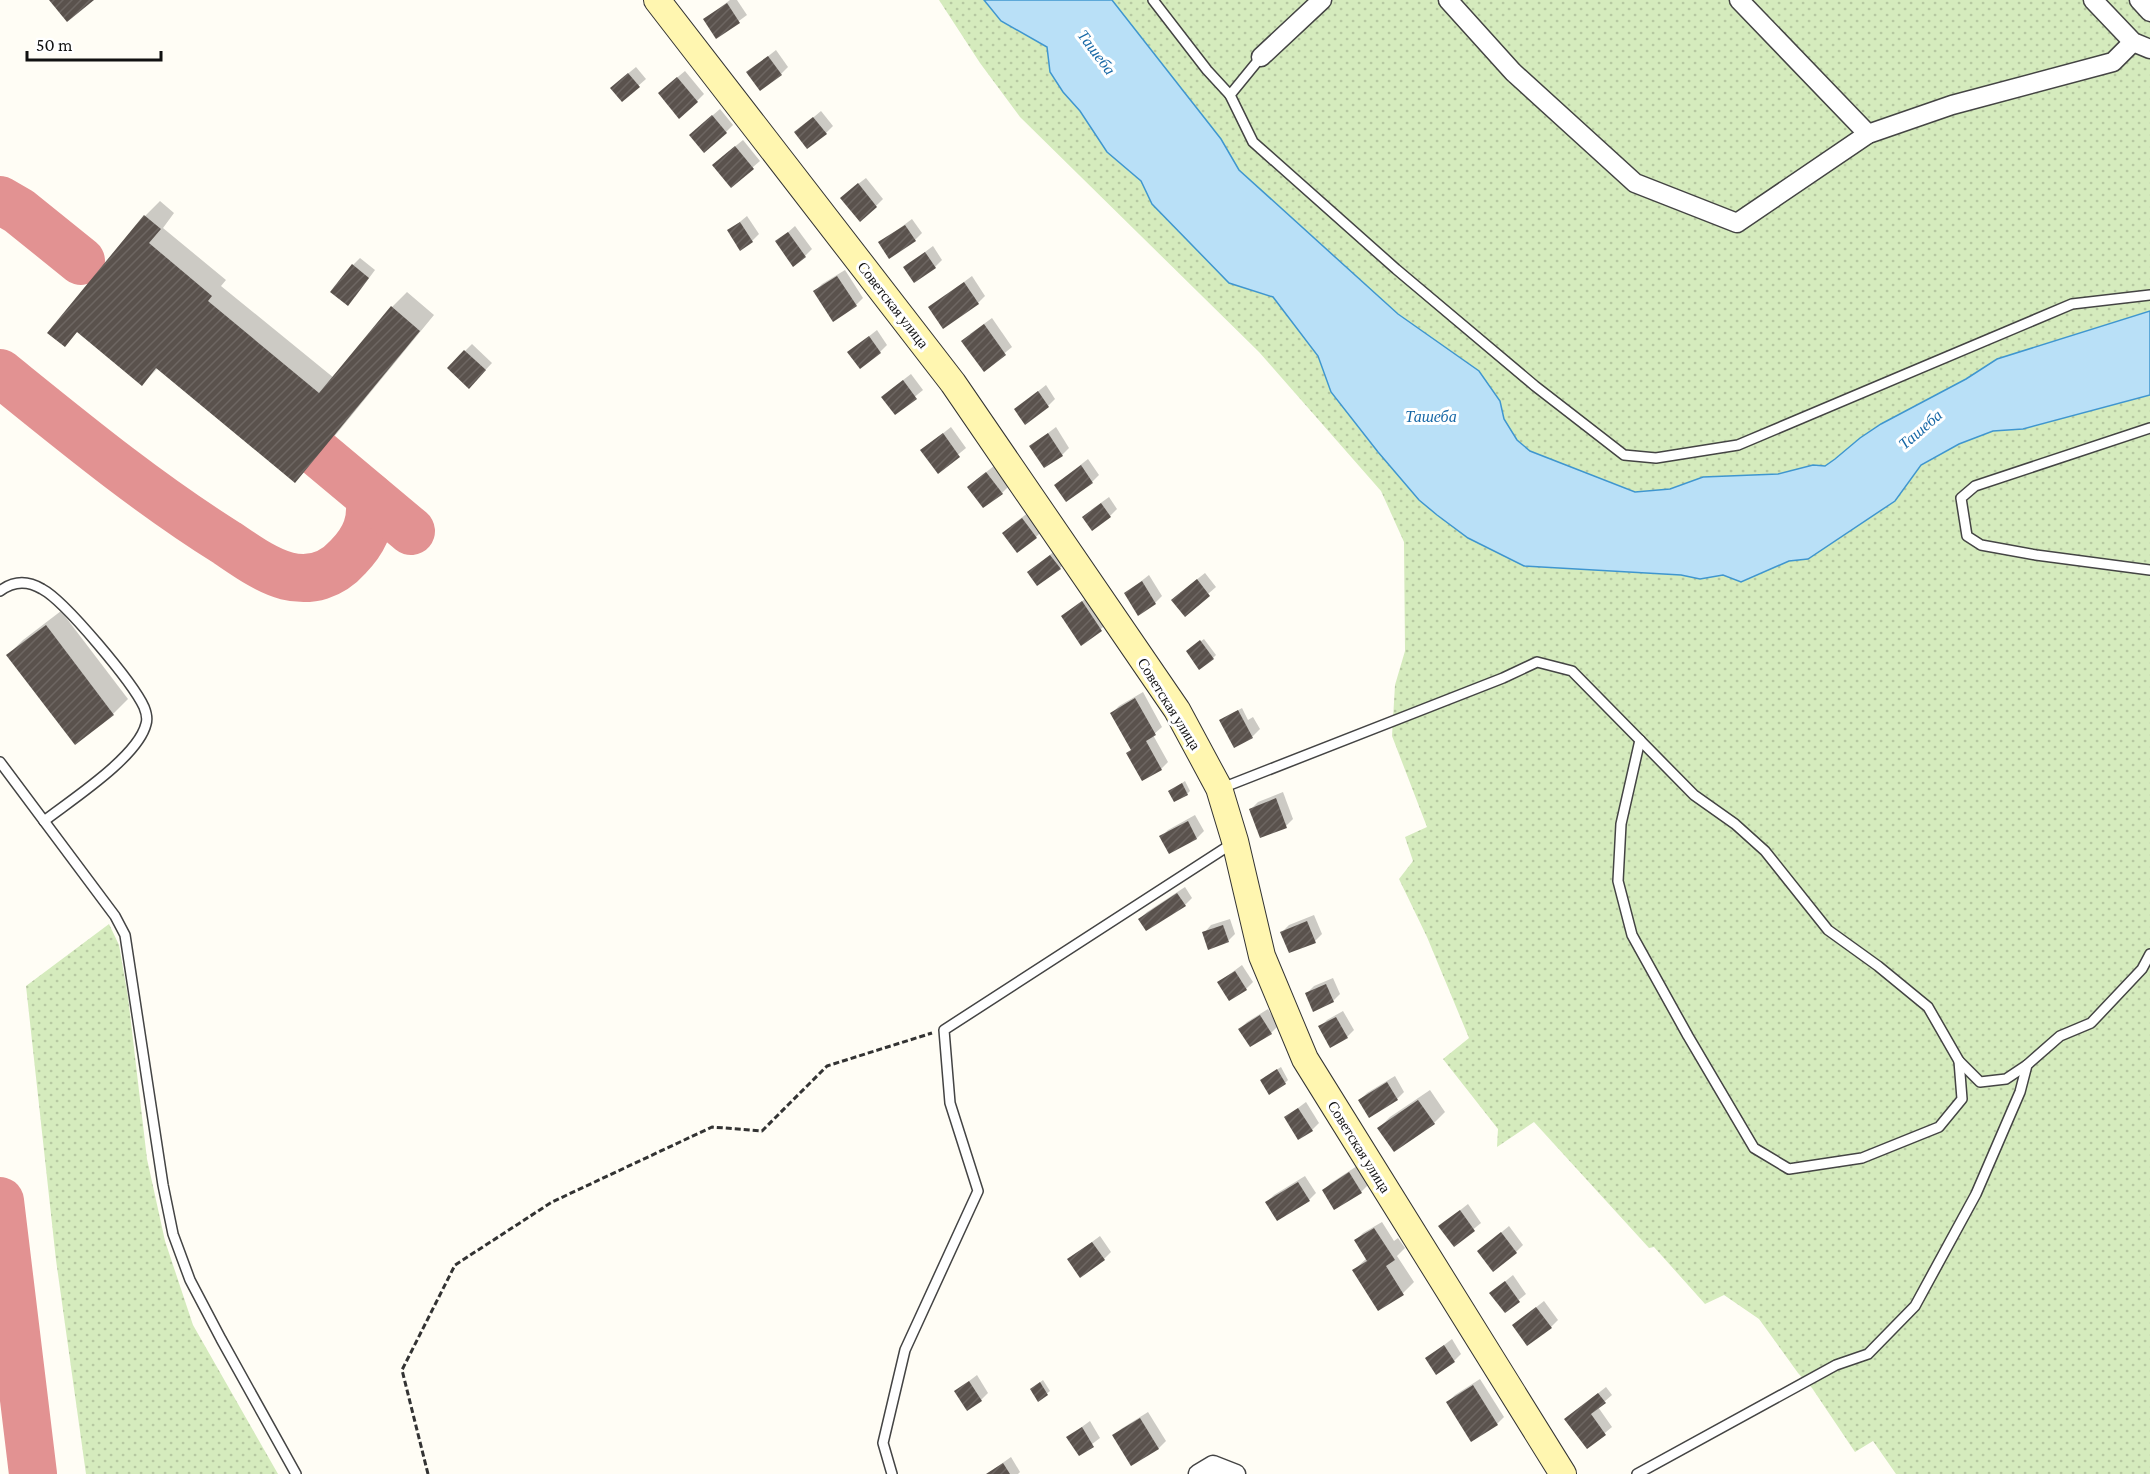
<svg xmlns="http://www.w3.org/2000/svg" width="2150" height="1474" viewBox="0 0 2150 1474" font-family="'Crimson Pro',serif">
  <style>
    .grass { fill: url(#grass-dots) }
    .water { fill: #b9e0f7; stroke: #3f96cf; stroke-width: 1.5 }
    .shadow { fill: #0003 }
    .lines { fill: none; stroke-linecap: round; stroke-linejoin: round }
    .taxiway { stroke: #e29292; stroke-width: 48 }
    .building { fill: url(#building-hatch) }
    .lane-casing { stroke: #444; stroke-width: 12 }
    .street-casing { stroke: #444; stroke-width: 21 }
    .secondary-casing { stroke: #333; stroke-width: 28 }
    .path { stroke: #333; stroke-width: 3; stroke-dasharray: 6 3; stroke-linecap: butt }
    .lane { stroke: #fff; stroke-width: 9 }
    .street { stroke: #fff; stroke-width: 18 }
    .secondary { stroke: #fff6b0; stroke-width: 26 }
    .labels { text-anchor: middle; stroke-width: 6; stroke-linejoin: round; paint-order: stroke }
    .street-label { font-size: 15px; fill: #111; stroke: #fff }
    .water-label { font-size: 16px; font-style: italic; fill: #1768a6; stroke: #fff }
  </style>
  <defs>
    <pattern id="grass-dots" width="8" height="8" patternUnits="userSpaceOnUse" patternTransform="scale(1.5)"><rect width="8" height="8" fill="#d5ebbd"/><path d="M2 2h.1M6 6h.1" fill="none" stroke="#b6c8a1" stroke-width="1.8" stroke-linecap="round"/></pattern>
    <pattern id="building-hatch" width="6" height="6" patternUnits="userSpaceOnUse" patternTransform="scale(1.5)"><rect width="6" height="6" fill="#5a524d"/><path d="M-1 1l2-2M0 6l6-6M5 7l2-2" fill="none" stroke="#6d6662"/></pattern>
  </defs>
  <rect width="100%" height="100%" fill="#fffdf5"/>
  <g class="grass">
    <path d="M939,0H984L1001,21L1047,47L1050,72L1063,92L1080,111L1107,152L1141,181L1152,204L1229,283L1273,297L1318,356L1331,392L1378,452L1419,500L1437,515L1468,538L1524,566L1681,575L1700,579L1723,575L1750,578L1789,560L1808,558L1840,537L1910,479L1921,465L1959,444L1993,431L2023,429L2150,395V1474H1896L1873,1441L1855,1452L1812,1388L1798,1373L1759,1319L1724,1295L1705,1304L1654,1247L1649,1248L1534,1122L1497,1147L1498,1129L1443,1059L1469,1038L1427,937L1399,879L1413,861L1405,837L1427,827L1392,736L1395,685L1405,651L1404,542L1381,491L1259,352L1020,117L980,63Z"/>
    <path d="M1112,0H2150V311L1997,359L1966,379L1881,424L1860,438L1835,459L1825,466L1813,465L1778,474L1703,477L1670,489L1635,492L1530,451L1517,440L1504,419L1499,401L1479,371L1398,314L1239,170L1221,139Z"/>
    <path d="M109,924L119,945L128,997L147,1159L165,1241L193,1325L278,1474H86L56,1260L26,986Z"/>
  </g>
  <path class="water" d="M984,0H1112L1221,139L1239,170L1398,314L1479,371L1500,401L1504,419L1517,440L1530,451L1635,492L1670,489L1703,477L1778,474L1813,465L1825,466L1835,459L1860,438L1881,424L1966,379L1997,359L2150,311V395L2023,429L1993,431L1959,444L1921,465L1895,501L1808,559L1789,561L1741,582L1723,575L1700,579L1681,575L1524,566L1468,538L1437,515L1419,500L1378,452L1331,392L1318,356L1273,297L1229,283L1152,204L1141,181L1107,152L1080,111L1063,92L1050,72L1047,47L1001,21Z"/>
  <g class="shadow">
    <path d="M730,0H737L747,15L717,37L705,19Z"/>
    <path d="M776,50L788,67L781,74L748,72Z"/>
    <path d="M636,67L646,79L622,100L619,81Z"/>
    <path d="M685,71L704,94L697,101L667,86Z"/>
    <path d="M720,109L733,125L726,132L698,128Z"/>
    <path d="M821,111L833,126L826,133L796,132Z"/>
    <path d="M743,140L760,161L731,186L721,158Z"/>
    <path d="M866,178L883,199L876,206L849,191Z"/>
    <path d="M160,201L174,213L163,228L226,280L221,286L334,378L392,307L407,292L434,315L310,466L295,481L158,368L142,384L78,331L64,345L145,216Z"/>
    <path d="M747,216L759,234L752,241L729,231Z"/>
    <path d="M912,219L922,233L915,240L880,243Z"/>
    <path d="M795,226L812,249L805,256L777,242Z"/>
    <path d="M933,246L942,260L935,267H905Z"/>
    <path d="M360,258L375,270L355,297L353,265Z"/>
    <path d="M845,270L863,298L856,305L815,291L822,284Z"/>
    <path d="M972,276L985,296L978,303L943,327L930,307Z"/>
    <path d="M992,318L1012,347L984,370L970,334Z"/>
    <path d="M877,330L887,345L880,352H849Z"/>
    <path d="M472,344L492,363L476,380L465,351Z"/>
    <path d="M911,374L923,390L895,413L890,390Z"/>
    <path d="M1046,385L1055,399L1048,406L1016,409Z"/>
    <path d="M951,427L966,448L938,471L922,450Z"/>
    <path d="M1056,427L1069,448L1062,455L1031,446Z"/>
    <path d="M1088,459L1099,475L1092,482L1055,485Z"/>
    <path d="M994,466L1009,486L1002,493L976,480Z"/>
    <path d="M1109,497L1117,509L1110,516L1091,510Z"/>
    <path d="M1029,512L1043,530L1036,537L1011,526Z"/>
    <path d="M1057,549L1067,561L1060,568L1029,572Z"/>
    <path d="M1205,573L1216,587L1185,614L1180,593Z"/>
    <path d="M1149,575L1162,596L1155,603L1126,593Z"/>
    <path d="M1090,595L1108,623L1082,644L1063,616Z"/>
    <path d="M61,611L128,699L113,714L75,743L8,655L23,640Z"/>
    <path d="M1204,639L1216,655L1213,658L1191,648Z"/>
    <path d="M1143,692L1162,727L1153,735L1168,762L1161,769L1132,749L1112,713L1119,706Z"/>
    <path d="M1242,708L1248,720L1253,717L1260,729L1252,737L1234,746L1221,720Z"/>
    <path d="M1185,781L1190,791L1187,794L1170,791Z"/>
    <path d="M1283,792L1293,819L1286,826L1251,809L1258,802Z"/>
    <path d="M1195,815L1204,831L1197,838L1169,852L1161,837L1168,830Z"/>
    <path d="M1185,887L1192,898L1185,905L1140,919L1147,912Z"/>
    <path d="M1314,915L1322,934L1315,941L1282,932L1289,925Z"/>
    <path d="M1230,919L1235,934L1228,941L1204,933L1211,925Z"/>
    <path d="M1242,965L1253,982L1246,989L1219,982Z"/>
    <path d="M1333,978L1340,994L1333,1001L1306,994L1314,986Z"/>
    <path d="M1268,1009L1278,1026L1271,1033L1240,1029L1247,1022Z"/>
    <path d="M1343,1011L1354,1030L1347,1037L1320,1027L1327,1020Z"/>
    <path d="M1281,1067L1288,1080L1285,1083L1265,1077Z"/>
    <path d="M1395,1076L1404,1092L1397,1099L1360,1100L1367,1093Z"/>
    <path d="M1430,1090L1445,1112L1434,1123L1379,1128L1390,1117Z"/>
    <path d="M1306,1102L1319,1123L1312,1130L1286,1117Z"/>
    <path d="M1357,1166L1368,1185L1361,1192L1324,1190L1331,1183Z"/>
    <path d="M1305,1176L1316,1193L1309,1200L1267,1202L1274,1195Z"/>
    <path d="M1468,1204L1481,1223L1454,1245L1440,1226Z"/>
    <path d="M1382,1222L1394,1241L1398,1238L1405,1248L1397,1256L1414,1282L1403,1293L1354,1270L1367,1258L1356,1240L1363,1233Z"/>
    <path d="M1509,1226L1523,1245L1516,1252L1479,1251Z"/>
    <path d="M1100,1236L1111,1252L1104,1259H1069Z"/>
    <path d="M1513,1275L1526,1294L1505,1311L1491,1293Z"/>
    <path d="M1544,1301L1558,1320L1551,1327L1514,1325Z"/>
    <path d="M1452,1339L1461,1354L1454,1361L1427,1358Z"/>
    <path d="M977,1375L988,1393L981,1400L956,1391Z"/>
    <path d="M1480,1379L1504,1417L1497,1424L1448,1402L1455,1395Z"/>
    <path d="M1043,1380L1050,1391L1039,1400L1035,1386Z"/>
    <path d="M1606,1387L1612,1395L1598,1407L1612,1427L1588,1447L1566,1419Z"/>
    <path d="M1148,1412L1166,1441L1159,1448L1132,1464L1114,1436L1121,1429Z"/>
    <path d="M1090,1421L1100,1438L1079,1454L1068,1437Z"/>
    <path d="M1011,1457L1020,1472L1018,1474H987Z"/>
  </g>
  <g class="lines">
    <g class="taxiway">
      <path d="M0,200L19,211L81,261"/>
      <path d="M0,373C73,432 147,493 227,543C245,555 265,570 287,576C311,582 332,575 348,557C366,539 373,520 369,496"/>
      <path d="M319,454L411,531"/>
      <path d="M0,1201L33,1474"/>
    </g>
  </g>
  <g class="building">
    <path d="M49,0H94L67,22Z"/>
    <path d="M727,3L740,23L716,39L703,19Z"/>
    <path d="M768,56L782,75L760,91L746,72Z"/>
    <path d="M628,73L640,87L622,102L610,88Z"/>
    <path d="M677,77L698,102L679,119L658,93Z"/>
    <path d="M712,115L727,133L704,153L689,135Z"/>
    <path d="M813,117L827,134L807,149L794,132Z"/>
    <path d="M735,146L754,169L731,188L712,165Z"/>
    <path d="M858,183L877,207L860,222L840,198Z"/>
    <path d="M144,215L161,229L149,243L212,296L208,301L319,393L391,306L420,331L295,483L156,368L142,386L77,332L65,347L47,333Z"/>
    <path d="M740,222L753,242L740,251L727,230Z"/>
    <path d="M905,225L916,241L889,259L878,242Z"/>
    <path d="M788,232L806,257L793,267L775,241Z"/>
    <path d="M925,252L936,268L914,283L903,267Z"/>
    <path d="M352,264L369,278L348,306L330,292Z"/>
    <path d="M837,276L857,306L833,322L813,291Z"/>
    <path d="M964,282L979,304L943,329L928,307Z"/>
    <path d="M984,324L1006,355L984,372L961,341Z"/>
    <path d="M869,336L881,353L860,369L847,352Z"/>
    <path d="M464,350L486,370L469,389L447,368Z"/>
    <path d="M903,380L917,399L895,415L881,397Z"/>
    <path d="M1038,391L1049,407L1025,425L1014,409Z"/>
    <path d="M943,433L960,457L938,474L920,450Z"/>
    <path d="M1048,433L1063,456L1044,468L1029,446Z"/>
    <path d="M1081,465L1093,483L1066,502L1054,485Z"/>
    <path d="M986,472L1003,494L983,508L967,487Z"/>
    <path d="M1101,503L1111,517L1092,531L1082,517Z"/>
    <path d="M1022,518L1037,538L1017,553L1002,533Z"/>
    <path d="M1050,555L1061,569L1037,586L1027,572Z"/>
    <path d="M1197,579L1210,596L1185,617L1171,600Z"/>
    <path d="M1142,581L1156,604L1138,616L1124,593Z"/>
    <path d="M1082,601L1102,631L1081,646L1061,616Z"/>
    <path d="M46,625L114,715L75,745L6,655Z"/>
    <path d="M1200,640L1214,659L1199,670L1186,651Z"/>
    <path d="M1135,698L1156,735L1146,741L1162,770L1142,781L1126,753L1131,750L1110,713Z"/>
    <path d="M1238,710L1253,738L1234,748L1219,720Z"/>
    <path d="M1182,783L1188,795L1174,802L1168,791Z"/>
    <path d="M1276,798L1287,828L1260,838L1249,809Z"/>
    <path d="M1188,821L1197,839L1169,854L1159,836Z"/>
    <path d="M1177,893L1186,906L1146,931L1138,919Z"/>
    <path d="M1307,921L1316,943L1289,953L1280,932Z"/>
    <path d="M1223,925L1229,942L1208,950L1202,932Z"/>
    <path d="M1235,971L1247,990L1229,1001L1217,982Z"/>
    <path d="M1326,984L1334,1002L1313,1012L1305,993Z"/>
    <path d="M1260,1015L1272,1034L1250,1047L1238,1029Z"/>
    <path d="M1336,1017L1348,1038L1330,1048L1318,1026Z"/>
    <path d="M1277,1069L1286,1084L1269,1095L1260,1080Z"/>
    <path d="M1387,1082L1398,1100L1369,1118L1358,1100Z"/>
    <path d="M1418,1100L1435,1124L1394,1152L1377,1128Z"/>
    <path d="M1298,1108L1313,1131L1298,1140L1284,1117Z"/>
    <path d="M1349,1172L1362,1193L1334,1210L1322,1190Z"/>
    <path d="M1298,1182L1310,1201L1277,1221L1265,1202Z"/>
    <path d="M1460,1210L1475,1231L1454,1247L1438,1226Z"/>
    <path d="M1374,1228L1395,1260L1386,1266L1404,1295L1378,1311L1352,1270L1367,1261L1354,1240Z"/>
    <path d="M1501,1232L1517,1253L1493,1272L1477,1251Z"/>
    <path d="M1092,1242L1105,1260L1080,1278L1067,1259Z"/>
    <path d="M1505,1281L1520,1302L1505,1313L1489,1293Z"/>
    <path d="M1536,1307L1552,1328L1527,1346L1512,1325Z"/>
    <path d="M1444,1345L1455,1362L1436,1375L1425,1358Z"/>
    <path d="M969,1381L982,1401L967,1411L954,1391Z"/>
    <path d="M1040,1382L1048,1395L1038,1402L1030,1389Z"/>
    <path d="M1473,1385L1498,1425L1471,1442L1446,1402Z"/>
    <path d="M1598,1393L1606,1403L1591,1414L1606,1435L1587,1449L1564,1419Z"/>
    <path d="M1140,1418L1159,1449L1131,1466L1112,1435Z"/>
    <path d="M1082,1427L1094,1447L1079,1456L1066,1437Z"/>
    <path d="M1003,1463L1010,1474H986Z"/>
  </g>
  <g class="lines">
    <defs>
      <g id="lane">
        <path d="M1153,0L1207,70L1230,95"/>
        <path d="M1261,57L1230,95L1253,142L1396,269L1535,386L1624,455L1656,458L1738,445L2072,304L2150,295"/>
        <path d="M2150,428L1975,486L1961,498L1967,536L1981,545L2036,555L2150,570"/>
        <path d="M0,591C13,581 27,580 42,589C65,601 133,683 144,707C146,712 148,718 146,724C138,757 71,800 44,821"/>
        <path d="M1640,740L1621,824L1618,881L1632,935L1688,1036L1754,1148L1789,1169L1862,1158L1939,1127L1962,1099L1959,1061"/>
        <path d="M0,762L115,916L125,935L163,1185L173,1234L190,1280L221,1339L296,1474"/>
        <path d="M1222,788L1503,678L1537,662L1572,671L1694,795L1735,824L1765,851L1828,930L1878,966L1928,1007L1959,1061L1980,1082L2006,1079L2027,1065"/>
        <path d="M892,1474L883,1443L905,1350L978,1191L950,1103L944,1030L1233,843"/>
        <path d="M1637,1474L1836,1365L1868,1354L1915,1306L1976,1194L2020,1092L2027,1065L2060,1036L2091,1023L2142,969L2150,954"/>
      </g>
      <g id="street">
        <path d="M1448,0L1513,72L1635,183L1737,223L1868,134L1952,105L2113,62L2133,42"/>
        <path d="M1739,0L1868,134"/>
        <path d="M2093,0L2133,42L2150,49"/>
        <path d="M2139,0L2150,12"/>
        <path d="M1261,57L1322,0"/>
        <path d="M1198,1474L1213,1465L1236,1474"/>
      </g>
      <path id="secondary" d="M657,0L953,383L1177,710L1219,788L1235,841L1262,956L1305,1059L1563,1474"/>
    </defs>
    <use href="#lane" class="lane-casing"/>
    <use href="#street" class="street-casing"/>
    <use href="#secondary" class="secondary-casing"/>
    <path class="path" d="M428,1474L402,1370L455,1265L552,1202L712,1127L762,1131L827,1066L932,1033"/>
    <use href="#lane" class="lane"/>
    <use href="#street" class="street"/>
    <use href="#secondary" class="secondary"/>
  </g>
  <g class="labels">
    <g class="street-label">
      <text transform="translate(893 305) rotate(52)" y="5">Советская улица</text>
      <text transform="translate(1169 704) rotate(58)" y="5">Советская улица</text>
      <text transform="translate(1359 1147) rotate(58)" y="5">Советская улица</text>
    </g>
    <g class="water-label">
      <text transform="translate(1097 52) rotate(53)" y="6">Ташеба</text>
      <text x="1431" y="422">Ташеба</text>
      <text transform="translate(1920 429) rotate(-41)" y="6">Ташеба</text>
    </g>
  </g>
  <path d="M27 51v9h134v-9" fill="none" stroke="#111111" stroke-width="3"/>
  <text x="36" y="51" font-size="18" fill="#111111" stroke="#ffffff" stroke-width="4.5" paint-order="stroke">50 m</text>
</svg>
